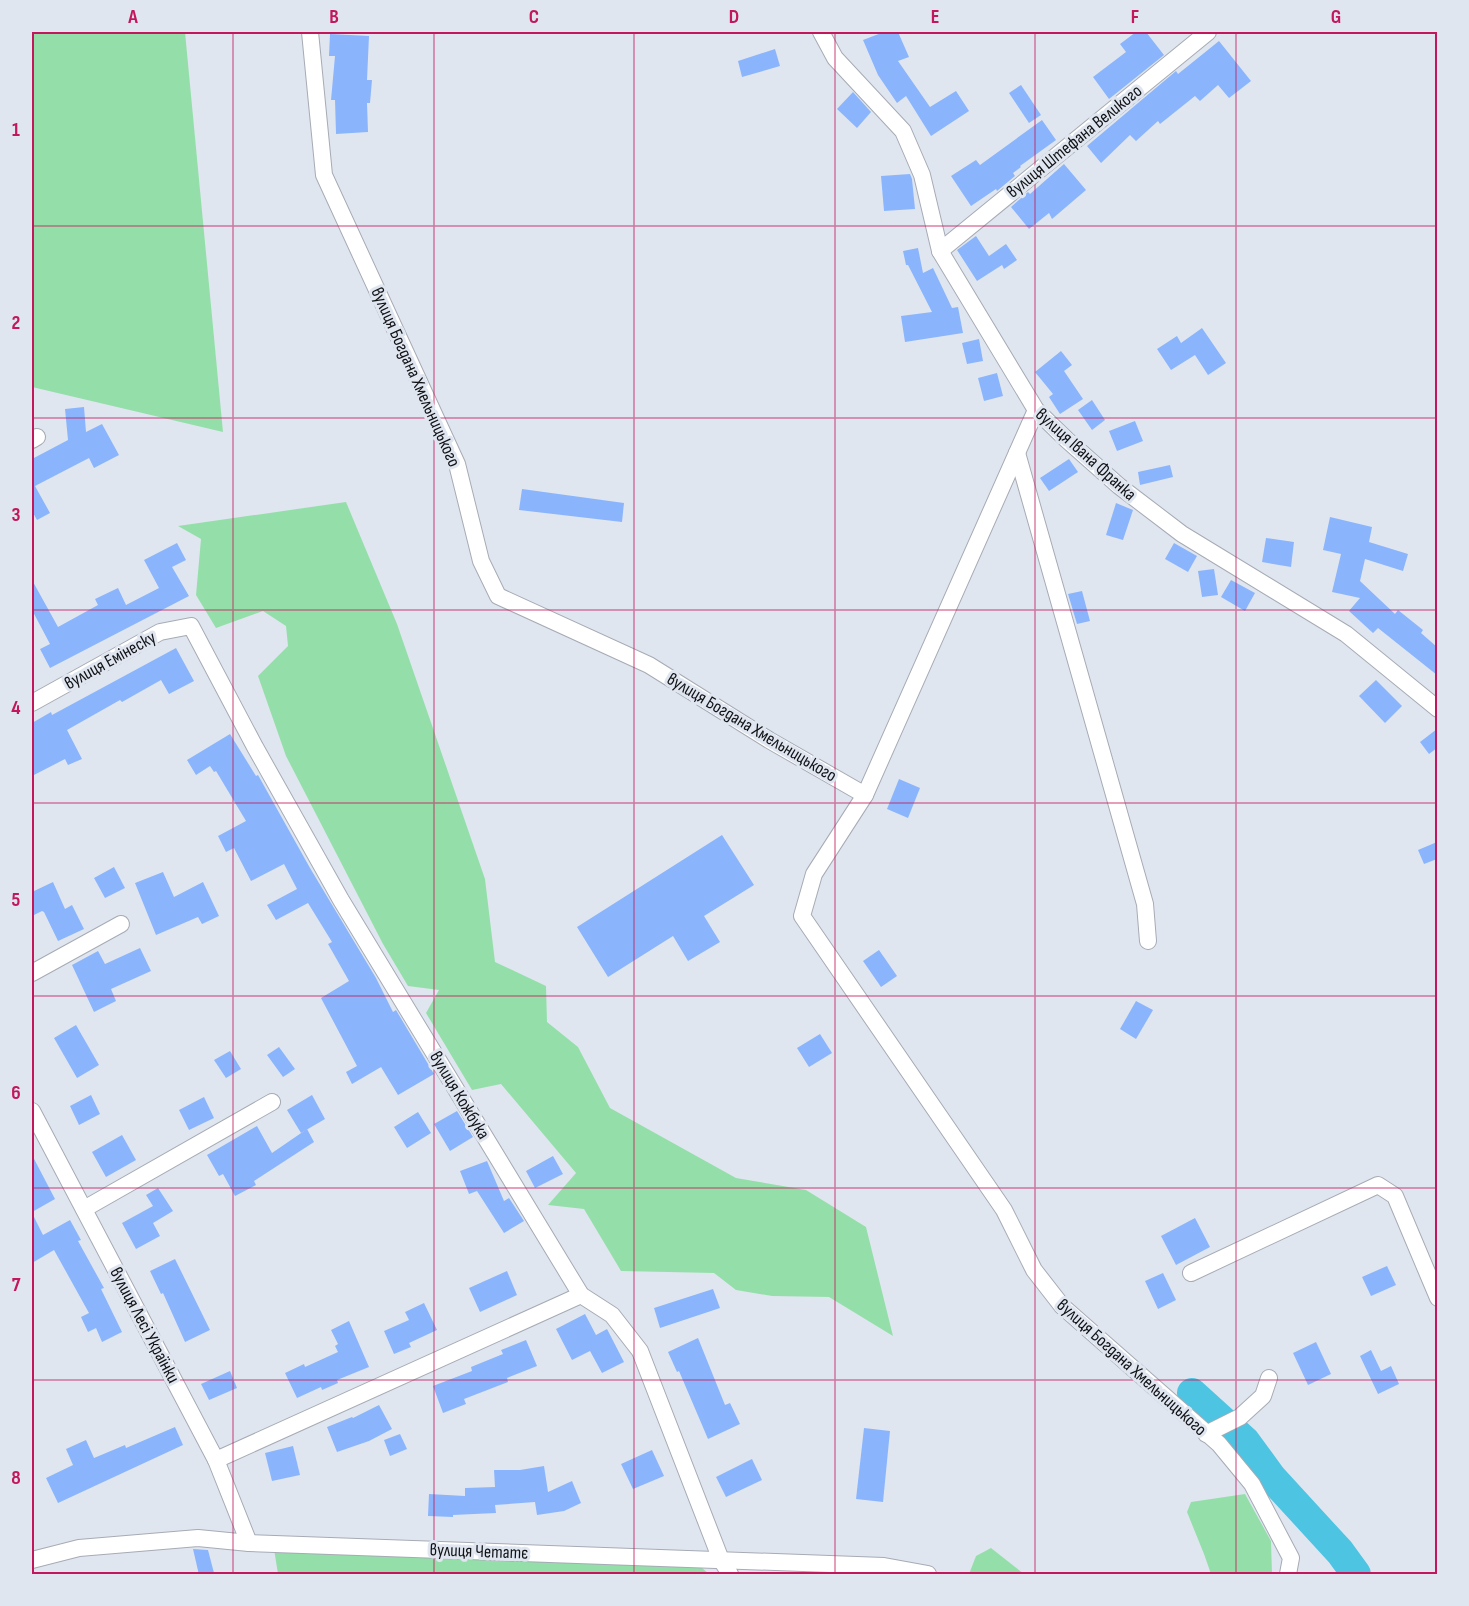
<svg xmlns="http://www.w3.org/2000/svg" width="1469" height="1606" viewBox="0 0 1469 1606" font-family="'Sofia Sans Condensed',sans-serif">
  <style>
    .green { fill: #94dfa9 }
    .lines { fill: none; stroke-linecap: round; stroke-linejoin: round }
    .river { stroke: #4dc4e2; stroke-width: 30 }
    .building { fill: #8ab5fc }
    .minor-casing { stroke: #a6abb4; stroke-width: 18 }
    .minor { stroke: #fff; stroke-width: 16 }
    .grid { fill: none; stroke: #c2185b; stroke-width: 1.5; stroke-opacity: 0.55 }
    .labels { text-anchor: middle; stroke-width: 6; stroke-linejoin: round; paint-order: stroke }
    .street-label { font-size: 18px; fill: #101215; stroke: #e0e6f0 }
    .neatline { fill: none; stroke: #c2185b; stroke-width: 2 }
    .grid-label { font-size: 20px; text-anchor: middle; font-weight: bold; fill: #c2185b }
  </style>
  <rect width="100%" height="100%" fill="#e0e6f0"/>
  <g class="green">
    <path d="M32,32H185L223,432L32,387Z"/>
    <path d="M346,502L397,624L485,879L495,962L546,986L547,1022L578,1047L610,1108L736,1178L806,1190L866,1227L893,1336L829,1297L772,1296L736,1290L714,1273L621,1271L584,1209L548,1205L576,1173L501,1084L472,1090L426,1013L439,990L408,986L383,944L286,756L258,676L288,646L286,626L263,611L216,628L196,595L201,539L178,526Z"/>
    <path d="M1245,1494L1271,1541L1272,1574H1211L1204,1554L1187,1512L1191,1502Z"/>
    <path d="M273,1543L695,1562L709,1574H278Z"/>
    <path d="M991,1548L1024,1574H969L976,1556Z"/>
  </g>
  <g class="lines">
    <path class="river" d="M1192,1393L1245,1441L1272,1478L1340,1552L1356,1574"/>
  </g>
  <g class="building">
    <path d="M884,32H898L909,57L898,61L930,107L956,91L969,111L931,136L906,96L897,103L878,75L863,40Z"/>
    <path d="M1136,32H1146L1164,55L1109,99L1093,77L1126,52L1120,44Z"/>
    <path d="M330,34L369,36L367,80H372L370,103H367L368,132L336,134L335,100H331L335,56H329Z"/>
    <path d="M1219,41L1251,81L1229,98L1218,85L1200,101L1195,96L1160,124L1158,121L1136,141L1130,135L1101,163L1087,146L1176,71L1178,74Z"/>
    <path d="M775,49L780,66L742,77L738,61Z"/>
    <path d="M1021,85L1041,115L1029,123L1009,93Z"/>
    <path d="M853,92L871,112L857,128L837,109Z"/>
    <path d="M1042,120L1056,140L1020,166L1021,167L1013,173L1015,176L997,191L996,189L971,206L951,176L976,160L980,165Z"/>
    <path d="M1064,164L1086,190L1052,219L1049,213L1029,229L1011,207L1028,192L1030,194Z"/>
    <path d="M910,174L912,179L915,209L884,211L881,176Z"/>
    <path d="M976,236L989,256L1006,244L1017,260L1004,269L1002,265L977,281L957,250Z"/>
    <path d="M918,248L923,273L933,268L952,308L958,307L963,333L905,342L901,316L932,312L908,265H906L903,251Z"/>
    <path d="M1202,328L1226,363L1208,375L1195,355L1171,370L1157,349L1177,336L1181,343Z"/>
    <path d="M979,339L983,361L967,364L962,343Z"/>
    <path d="M1061,351L1072,365L1064,371L1083,399L1060,414L1049,397L1053,394L1035,372Z"/>
    <path d="M997,373L1003,396L984,401L978,378Z"/>
    <path d="M1092,400L1105,420L1092,430L1078,410Z"/>
    <path d="M84,407L86,432L102,424L119,455L94,468L89,458L35,486L50,513L37,520L32,511V459L68,440L65,409Z"/>
    <path d="M1135,421L1143,441L1117,451L1109,431Z"/>
    <path d="M1069,459L1078,472L1049,491L1040,478Z"/>
    <path d="M1170,465L1173,477L1140,485L1138,472Z"/>
    <path d="M522,489L624,503L622,522L519,510Z"/>
    <path d="M1116,503L1133,510L1123,540L1106,535Z"/>
    <path d="M1330,517L1372,527L1369,542L1408,554L1403,571L1365,559L1360,581L1395,614L1398,610L1423,630L1421,633L1437,647V675L1378,628L1373,633L1349,611L1360,598L1332,592L1341,554L1323,550Z"/>
    <path d="M1266,538L1294,542L1291,567L1262,562Z"/>
    <path d="M177,543L186,560L172,567L189,596L50,668L40,649L50,644L32,610V580L58,627L98,605L95,599L118,588L126,605L159,588L144,560Z"/>
    <path d="M1174,543L1197,556L1188,572L1165,559Z"/>
    <path d="M1214,569L1218,595L1202,597L1198,571Z"/>
    <path d="M1231,580L1255,593L1245,611L1221,597Z"/>
    <path d="M1082,591L1090,621L1077,624L1068,594Z"/>
    <path d="M176,648L194,681L169,694L161,680L122,702L120,700L67,730L82,759L68,765L65,759L32,776V723L51,712L52,715Z"/>
    <path d="M1376,680L1402,706L1385,723L1359,696Z"/>
    <path d="M1437,729V748L1429,754L1420,742Z"/>
    <path d="M230,734L256,776L258,775L310,868L376,978L393,1012L396,1010L434,1074L398,1095L381,1067L352,1084L346,1072L357,1066L321,998L349,981L328,944L332,942L308,903L276,920L267,905L297,889L284,864L251,881L234,848L226,852L218,836L246,821L216,771L214,772L210,766L196,775L187,760Z"/>
    <path d="M899,779L920,788L908,818L887,809Z"/>
    <path d="M722,835L754,885L704,916L720,942L688,961L673,936L608,977L577,927Z"/>
    <path d="M1437,842V859L1424,864L1418,850Z"/>
    <path d="M114,867L125,888L105,898L94,878Z"/>
    <path d="M163,872L174,897L203,882L219,916L202,924L198,917L156,935L135,883Z"/>
    <path d="M53,882L65,909L72,905L84,929L58,941L44,912L42,911L32,916V892Z"/>
    <path d="M140,948L151,971L111,989L116,1001L94,1012L72,965L98,951L105,964Z"/>
    <path d="M879,950L897,976L881,987L863,961Z"/>
    <path d="M1136,1001L1153,1010L1136,1039L1120,1029Z"/>
    <path d="M76,1025L99,1065L77,1078L54,1038Z"/>
    <path d="M820,1034L832,1053L809,1067L797,1048Z"/>
    <path d="M279,1047L295,1069L283,1077L267,1055Z"/>
    <path d="M230,1051L241,1069L226,1078L214,1060Z"/>
    <path d="M91,1095L100,1114L79,1125L70,1106Z"/>
    <path d="M312,1095L325,1119L301,1133L287,1110Z"/>
    <path d="M204,1097L214,1118L189,1130L179,1110Z"/>
    <path d="M457,1111L473,1137L450,1151L434,1124Z"/>
    <path d="M418,1112L431,1133L407,1148L394,1127Z"/>
    <path d="M257,1126L272,1153L307,1129L314,1142L254,1181L256,1185L235,1196L223,1174L219,1176L207,1155Z"/>
    <path d="M122,1135L136,1160L106,1177L92,1152Z"/>
    <path d="M32,1155L55,1199L32,1212Z"/>
    <path d="M553,1156L563,1174L535,1188L526,1171Z"/>
    <path d="M487,1161L504,1201L509,1198L524,1221L504,1233L477,1191L469,1194L460,1171Z"/>
    <path d="M158,1188L173,1211L153,1223L160,1236L136,1249L122,1223L153,1206L146,1195Z"/>
    <path d="M32,1213L43,1235L70,1220L81,1240L78,1241L104,1288L101,1289L122,1332L102,1342L96,1328L88,1332L81,1317L89,1313L54,1250L32,1263Z"/>
    <path d="M1195,1218L1210,1247L1176,1265L1161,1236Z"/>
    <path d="M175,1259L210,1330L185,1342L163,1293L161,1294L150,1271Z"/>
    <path d="M1387,1266L1396,1285L1371,1296L1362,1277Z"/>
    <path d="M507,1271L517,1295L480,1312L469,1288Z"/>
    <path d="M1163,1273L1176,1300L1158,1309L1145,1281Z"/>
    <path d="M713,1289L720,1308L660,1328L654,1308Z"/>
    <path d="M424,1303L437,1330L409,1343L411,1347L394,1354L384,1331L409,1320L405,1312Z"/>
    <path d="M585,1314L596,1335L607,1329L624,1362L602,1373L590,1351L572,1360L556,1329Z"/>
    <path d="M349,1321L369,1367L337,1380L338,1383L322,1390L321,1387L297,1398L285,1373L304,1364L305,1367L338,1352L335,1346L338,1344L331,1330Z"/>
    <path d="M698,1338L725,1405L730,1403L740,1424L708,1439L679,1371L677,1372L668,1352Z"/>
    <path d="M526,1340L537,1366L507,1378L508,1382L464,1399L466,1404L443,1413L433,1386L472,1371L471,1367L503,1354L501,1350Z"/>
    <path d="M1316,1342L1331,1374L1308,1385L1293,1353Z"/>
    <path d="M1371,1350L1381,1371L1391,1366L1399,1384L1378,1394L1360,1356Z"/>
    <path d="M230,1371L237,1388L209,1400L201,1384Z"/>
    <path d="M379,1405L392,1429L369,1441L337,1452L327,1427L352,1417L353,1418Z"/>
    <path d="M175,1427L183,1445L58,1503L46,1478L73,1465L66,1449L86,1440L94,1458L125,1445L126,1448Z"/>
    <path d="M864,1428L890,1431L883,1502L856,1499Z"/>
    <path d="M400,1434L407,1449L390,1456L384,1440Z"/>
    <path d="M293,1446L300,1475L272,1481L265,1453Z"/>
    <path d="M652,1450L664,1476L633,1489L621,1464Z"/>
    <path d="M752,1459L762,1480L726,1497L716,1477Z"/>
    <path d="M544,1466L548,1492L572,1481L581,1503L564,1511L537,1515L535,1502L495,1505L496,1513L453,1515V1517L428,1516L429,1494L465,1496V1488L495,1487L494,1470H520Z"/>
    <path d="M193,1549L208,1550L214,1573L199,1575Z"/>
  </g>
  <g class="lines">
    <defs>
      <g id="minor">
        <path d="M310,32L324,175L457,464L481,561L498,596L649,665L769,740L865,795"/>
        <path d="M821,32L835,58L903,131L922,175L940,251L1036,410L1067,440L1119,486L1182,534L1346,634L1438,709"/>
        <path d="M940,251L1208,32"/>
        <path d="M1036,410L865,795L814,874L802,916L1004,1210L1034,1270L1062,1306L1219,1444L1252,1484L1291,1558L1288,1574"/>
        <path d="M32,440L37,437"/>
        <path d="M1017,453L1145,904L1148,941"/>
        <path d="M32,703L160,632L191,626L255,747L341,900L581,1295L612,1315L640,1351L721,1560L730,1574"/>
        <path d="M32,973L121,924"/>
        <path d="M32,1111L216,1460L249,1543"/>
        <path d="M84,1209L272,1102"/>
        <path d="M1191,1273L1378,1185L1395,1196L1438,1298"/>
        <path d="M1206,1434L1240,1417L1263,1396L1269,1378"/>
        <path d="M216,1460L581,1295"/>
        <path d="M32,1560L79,1548L198,1538L249,1543L884,1566L928,1574"/>
      </g>
    </defs>
    <use href="#minor" class="minor-casing"/>
    <use href="#minor" class="minor"/>
  </g>
  <path class="grid" d="M233,32V1574M434,32V1574M634,32V1574M835,32V1574M1035,32V1574M1236,32V1574M32,226H1438M32,418H1438M32,610H1438M32,803H1438M32,996H1438M32,1188H1438M32,1380H1438"/>
  <g class="labels">
    <g class="street-label">
      <text transform="translate(1074 141) rotate(-39)" y="6">вулиця Штефана Великого</text>
      <text transform="translate(416 377) rotate(66)" y="6">вулиця Богдана Хмельницького</text>
      <text transform="translate(1086 454) rotate(42)" y="6">вулиця Івана Франка</text>
      <text transform="translate(110 660) rotate(-29)" y="6">вулиця Емінеску</text>
      <text transform="translate(752 727) rotate(31)" y="6">вулиця Богдана Хмельницького</text>
      <text transform="translate(460 1095) rotate(59)" y="6">вулиця Кожбука</text>
      <text transform="translate(145 1325) rotate(62)" y="6">вулиця Лесі Українки</text>
      <text transform="translate(1132 1367) rotate(42)" y="6">вулиця Богдана Хмельницького</text>
      <text transform="translate(479 1551) rotate(2)" y="6">вулиця Четатє</text>
    </g>
  </g>
  <rect width="1469" height="1606" fill="none" stroke="#e0e6f0" stroke-width="66"/>
  <rect x="33" y="33" width="1403" height="1540" class="neatline"/>
  <g class="grid-label">
    <text x="133" y="23">A</text>
    <text x="334" y="23">B</text>
    <text x="534" y="23">C</text>
    <text x="734" y="23">D</text>
    <text x="935" y="23">E</text>
    <text x="1135" y="23">F</text>
    <text x="1336" y="23">G</text>
    <text x="16" y="136">1</text>
    <text x="16" y="329">2</text>
    <text x="16" y="521">3</text>
    <text x="16" y="714">4</text>
    <text x="16" y="906">5</text>
    <text x="16" y="1099">6</text>
    <text x="16" y="1291">7</text>
    <text x="16" y="1484">8</text>
  </g>
</svg>
